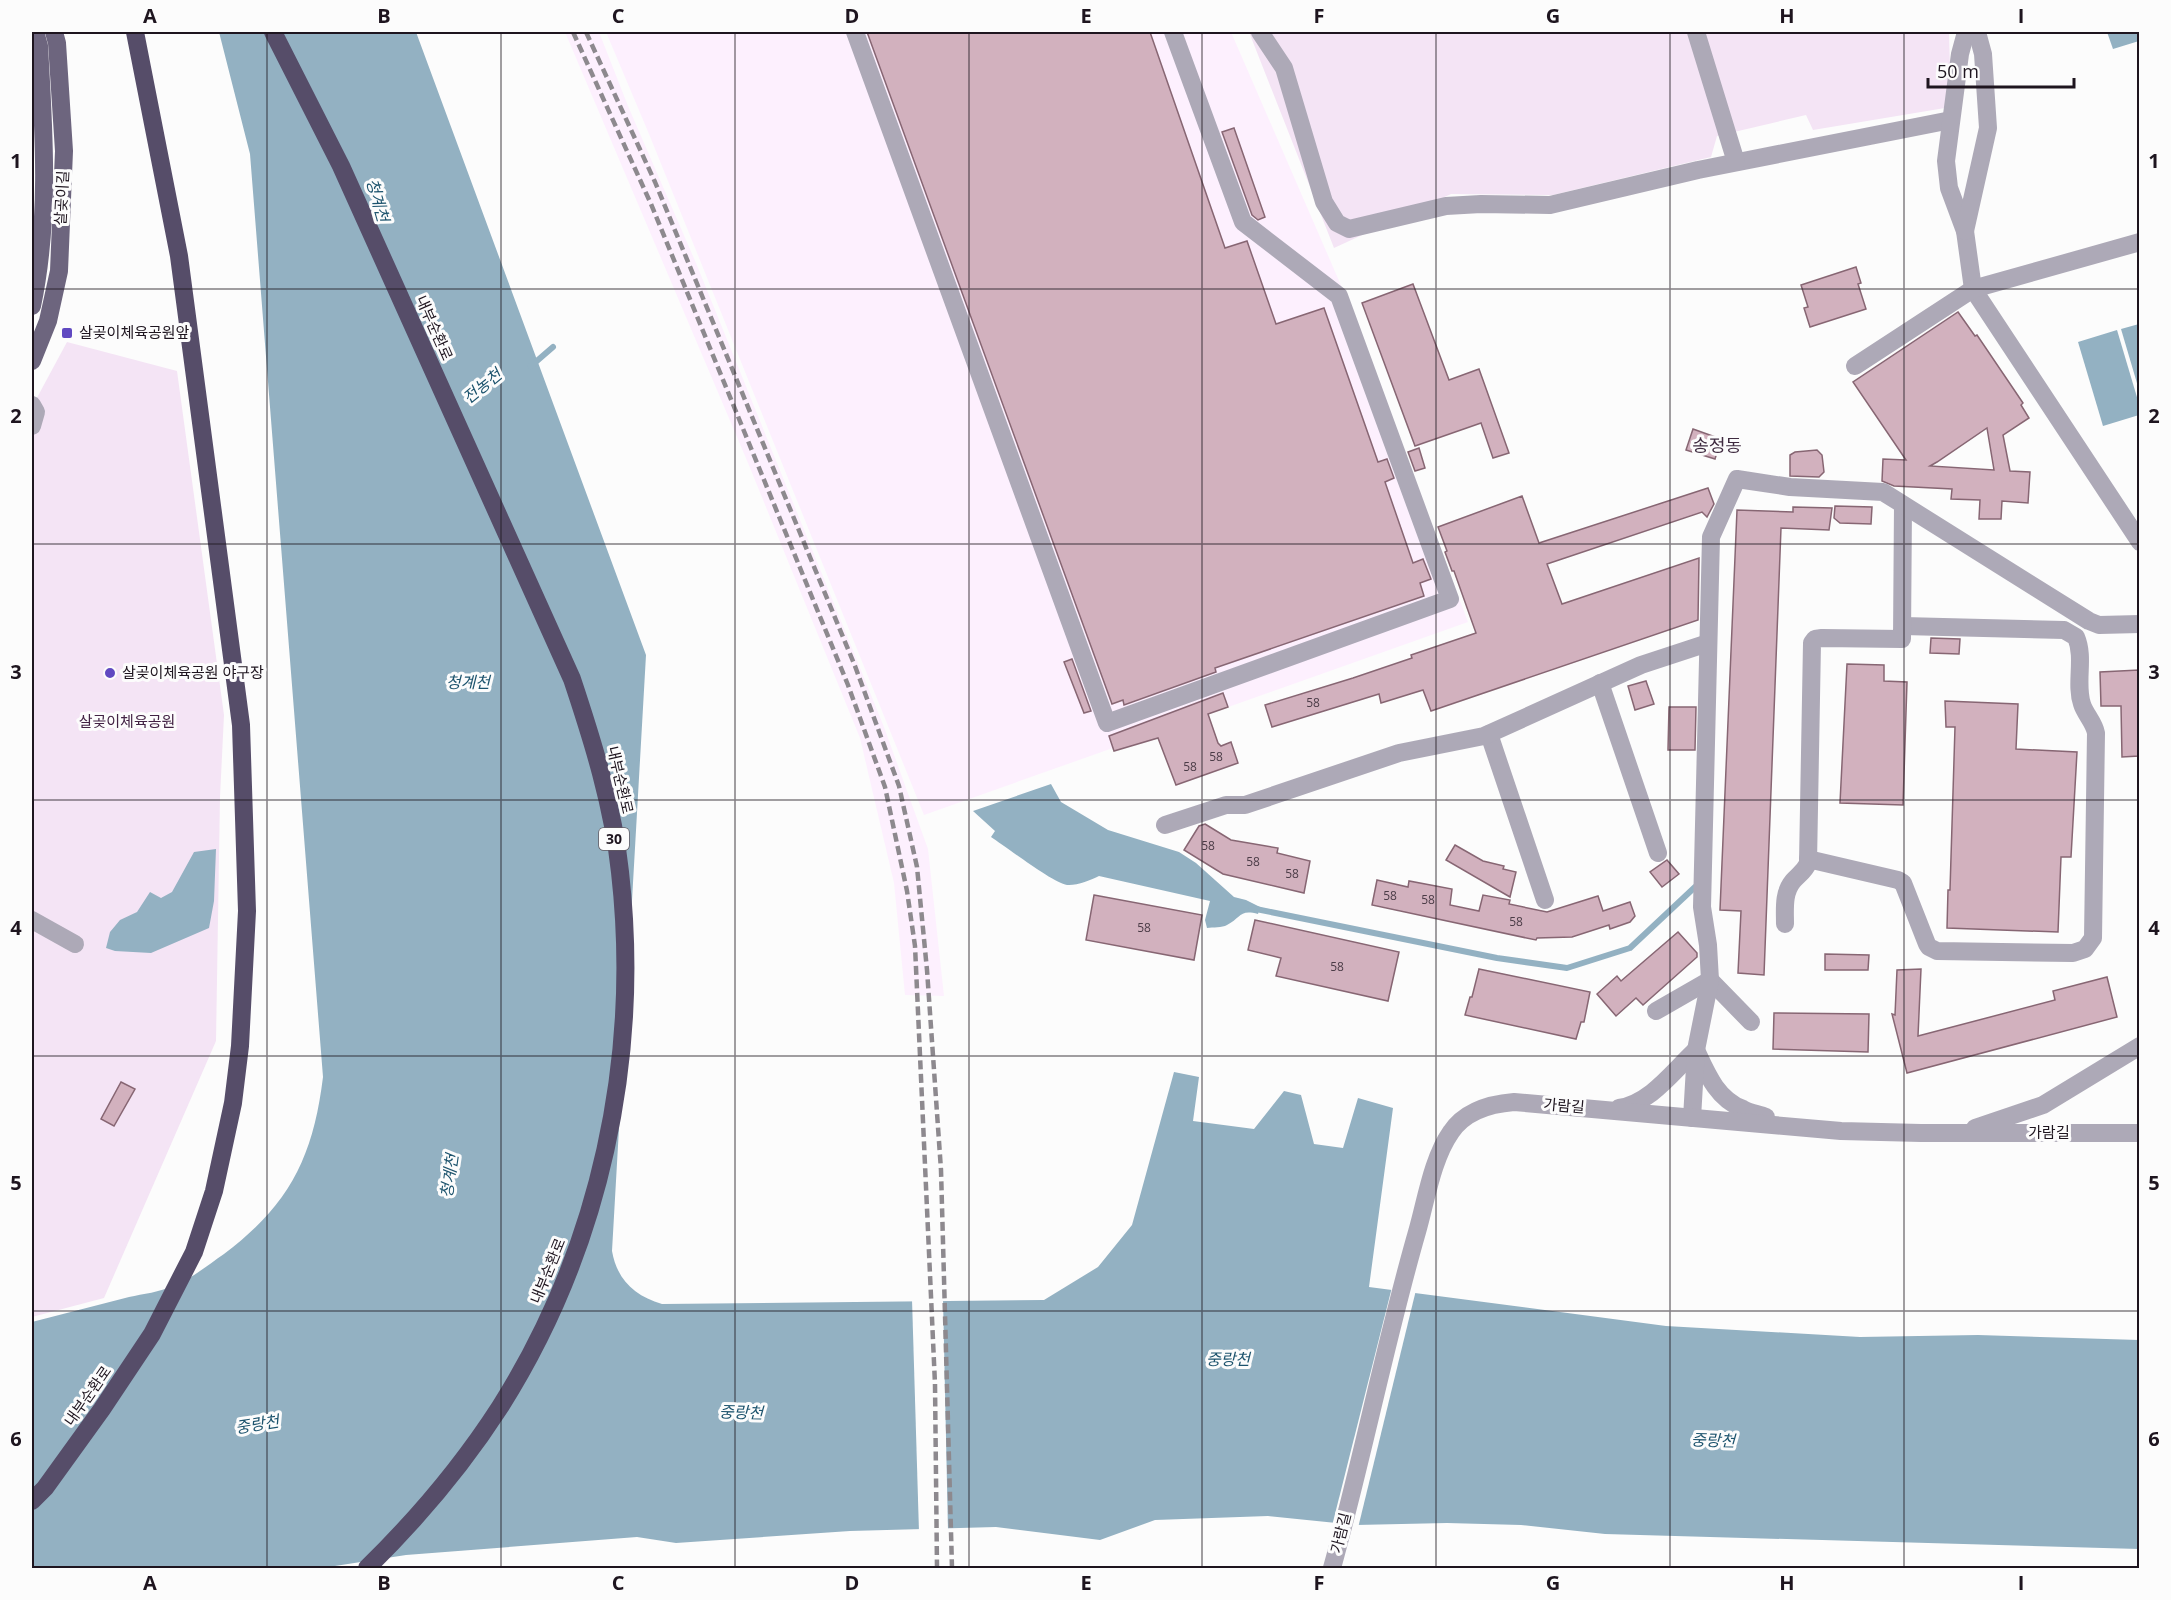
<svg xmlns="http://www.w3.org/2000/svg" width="2171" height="1600" viewBox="0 0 2171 1600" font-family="'Open Sans','Noto Sans KR',sans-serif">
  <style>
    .built { fill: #fdf0fe }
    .green { fill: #f4e4f5 }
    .water { fill: #93b1c2 }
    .pier { fill: #fcfcfc }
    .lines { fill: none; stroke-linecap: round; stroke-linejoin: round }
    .stream { stroke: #93b1c2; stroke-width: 6 }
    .building { fill: #d2b1be; stroke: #876673; stroke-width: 1.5; fill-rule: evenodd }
    .minor { stroke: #ada9b7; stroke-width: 18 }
    .major { stroke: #6d657e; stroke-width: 18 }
    .highway { stroke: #564d69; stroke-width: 18 }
    .rail { stroke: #8d898e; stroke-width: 4.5; stroke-dasharray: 9 4.5; stroke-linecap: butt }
    .grid { fill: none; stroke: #1e151f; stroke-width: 1.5; stroke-opacity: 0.55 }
    .poi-dot { fill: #6049c1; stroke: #fcfcfc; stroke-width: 2 }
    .labels { text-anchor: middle; stroke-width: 6; stroke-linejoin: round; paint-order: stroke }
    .number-label { font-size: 12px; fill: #4b3c47 }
    .shield { fill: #fcfcfc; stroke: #615a61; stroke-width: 1.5 }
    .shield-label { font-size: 14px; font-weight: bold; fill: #1e151f }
    .street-label { font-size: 15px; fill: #1e151f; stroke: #fcfcfc }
    .poi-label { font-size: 15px; fill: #1e151f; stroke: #fcfcfc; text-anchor: start }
    .park-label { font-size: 15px; fill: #422244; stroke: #fcfcfc }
    .water-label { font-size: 16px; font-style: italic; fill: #1c536d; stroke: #fcfcfc }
    .quarter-label { font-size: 18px; fill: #3f2b40; stroke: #fcfcfc }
    .neatline { fill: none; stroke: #1e151f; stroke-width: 2 }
    .grid-label { font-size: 20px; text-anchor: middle; font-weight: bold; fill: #1e151f }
  </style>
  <rect width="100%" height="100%" fill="#fcfcfc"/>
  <g class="built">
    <path d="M565,32H599L628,106L696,263L884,727L928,849L944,996L905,995L894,883L860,738L748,463Z"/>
    <path d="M606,32H1231L1343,290L1468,622L924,815L649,134Z"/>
  </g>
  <g class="green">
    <path d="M1249,32H1949L1951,107L1813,130L1806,115L1717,136L1711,157L1553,195L1451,194L1334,248Z"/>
    <path d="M67,342L177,371L224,715L220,797L216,1041L104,1298L32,1317V407Z"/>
  </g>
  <g class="water">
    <path d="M219,32H416L646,655L612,1251C617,1280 635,1296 662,1304L1044,1300L1098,1267L1132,1225L1174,1072L1199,1077L1193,1121L1254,1129L1284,1091L1301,1095L1314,1144L1343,1148L1358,1098L1393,1108L1369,1287L1666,1326L1860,1337L1978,1335L2139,1340V1549L1605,1534L1521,1525L1447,1523L1356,1525L1268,1516L1155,1520L1100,1540L996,1527L850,1531L676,1543L637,1537L406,1555L322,1568H32V1322C64,1314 97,1305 129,1297C143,1294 160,1292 173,1286C191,1279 208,1265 224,1254C289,1205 313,1158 323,1077L250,154Z"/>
    <path d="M2107,32H2139V41L2113,49Z"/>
    <path d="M2139,324H2140L2139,390L2121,329Z"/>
    <path d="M2117,330L2139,404V415L2103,426L2078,342Z"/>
    <path d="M1051,784L1061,802L1108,830L1179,852L1196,863L1234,897L1246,900L1260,907L1258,914C1239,909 1241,918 1227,925C1222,928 1213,927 1207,928L1205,920L1210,901L1099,876C1091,880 1076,886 1067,885C1053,883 1005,846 991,837L995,831L973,811Z"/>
    <path d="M216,849L214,901L209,928L151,953L115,951L106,948L110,932L120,920L137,912L150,892L161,898L172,892L194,852Z"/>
  </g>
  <g class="pier">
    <path d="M1392,1287L1416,1290L1358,1528L1332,1526Z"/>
    <path d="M943,1298L948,1531L919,1532L912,1299Z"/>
  </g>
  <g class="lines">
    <g class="stream">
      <path d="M531,366L553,347"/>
      <path d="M1251,908L1497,958L1567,968L1630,948L1695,887"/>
    </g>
  </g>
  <g class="building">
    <path d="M867,32H1150L1225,248L1247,241L1276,324L1324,308L1378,462L1387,459L1394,478L1385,482L1413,563L1423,559L1431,579L1420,583L1424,596L1215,668L1216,672L1124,705L1123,700L1112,704Z"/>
    <path d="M1234,128L1265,217L1258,220L1252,215L1222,132Z"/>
    <path d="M1856,267L1861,283L1858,284L1866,309L1810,327L1804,308L1808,307L1801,285Z"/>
    <path d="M1413,284L1449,380L1479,369L1509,453L1493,458L1481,423L1415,446L1362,303Z"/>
    <path d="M1958,312L1975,336L1977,335L2023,403L2021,405L2029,418L2003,435L2010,471L2030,472L2028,503L2002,501L2001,519H1979L1980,500L1951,499L1952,489L1894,486L1882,481L1883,459L1906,460L1853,382ZM1987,428L1994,470L1930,466L1937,462Z"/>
    <path d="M1693,429L1721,439L1715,459L1686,450Z"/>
    <path d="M1419,448L1425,468L1415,471L1408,452Z"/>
    <path d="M1817,450L1822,455L1824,472L1819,477L1790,476V455L1795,452Z"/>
    <path d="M1708,488L1714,504L1707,517L1702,512L1547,564L1562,604L1699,558L1698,620L1431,711L1423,690L1381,703L1379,694L1272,727L1265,705L1353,678L1412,658L1411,655L1476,633L1454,571H1452L1445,552L1447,551L1438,527L1522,496L1539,543Z"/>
    <path d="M1835,506L1872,507L1871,524L1840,523L1834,518Z"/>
    <path d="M1793,507L1832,508L1829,530L1781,528L1764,975L1738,973L1741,911L1720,910L1737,510L1793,512Z"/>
    <path d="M1931,638L1960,639L1959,654L1930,653Z"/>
    <path d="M1072,659L1091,711L1084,713L1064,662Z"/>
    <path d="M1847,664L1884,665V681L1907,682L1903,805L1840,803Z"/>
    <path d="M2139,670V756L2122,757L2121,706H2101L2100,672Z"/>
    <path d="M1646,681L1654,704L1635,710L1628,686Z"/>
    <path d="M1223,693L1228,707L1208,714L1218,743L1221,746L1231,742L1238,763L1176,785L1158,738L1114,751L1109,736Z"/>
    <path d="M1945,701L2018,704L2016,749L2077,752L2071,857H2061L2058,932L1947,928L1948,890H1950L1955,727H1946Z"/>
    <path d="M1669,707H1696L1695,750H1668Z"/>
    <path d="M1205,824L1231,840L1278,848L1277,853L1310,861L1304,893L1223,874L1184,850L1199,826Z"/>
    <path d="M1455,845L1483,861L1504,866L1503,869L1516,872L1510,897L1446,860Z"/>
    <path d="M1667,860L1679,874L1662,887L1650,872Z"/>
    <path d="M1377,880L1408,887L1409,881L1452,889L1450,905L1479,911L1483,895L1510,900L1509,904L1547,912L1598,896L1603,911L1630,902L1635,916L1630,922L1610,929L1609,925L1572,937L1537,938L1536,940L1372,905Z"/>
    <path d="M1094,895L1202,915L1194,960L1086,940Z"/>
    <path d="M1255,920L1399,952L1388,1001L1276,976L1281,958L1248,950Z"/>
    <path d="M1678,932L1697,953V957L1643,1005L1636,998L1616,1016L1597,994L1617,976L1621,981Z"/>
    <path d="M1825,954L1869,955L1868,970H1825Z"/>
    <path d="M1479,969L1590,992L1584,1022H1581L1576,1039L1465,1015L1470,997H1472Z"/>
    <path d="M1921,969L1918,1036L2055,1000L2053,991L2107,977L2117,1017L1907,1073L1892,1014L1895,1015L1897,970Z"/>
    <path d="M1774,1013L1869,1014L1868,1052L1773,1049Z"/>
    <path d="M121,1082L135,1089L114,1126L101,1119Z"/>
  </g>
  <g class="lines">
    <g class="minor">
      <path d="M855,32L1107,723L1450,599L1339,296L1243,222L1173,32"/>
      <path d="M1260,32L1284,68L1324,202L1337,223L1349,229L1446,206L1481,204L1550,205L1698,170L1951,120"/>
      <path d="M1696,32L1736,162"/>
      <path d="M1966,32L1960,54L1946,161L1949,188L1965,231L1973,289L2140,542"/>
      <path d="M1965,231L1988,128L1983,54L1977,32"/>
      <path d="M1855,366L1973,289L2140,242"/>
      <path d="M32,405L36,412L32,426"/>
      <path d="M1600,683L1658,853"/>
      <path d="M1489,734L1545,900"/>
      <path d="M1165,825L1226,805H1245L1399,753L1484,736L1641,665L1708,643"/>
      <path d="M1808,859L1898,880L1903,883L1927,944L1929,947L1937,951L2073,953L2085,949L2093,938L2096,733C2094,722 2085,714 2082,704C2075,683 2085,658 2076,637L2064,630L1903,626"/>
      <path d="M32,920L75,944"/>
      <path d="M1785,924C1785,909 1783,893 1793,881C1798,875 1805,871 1808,863L1812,643L1815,639L1822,638L1902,639L1903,505"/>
      <path d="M1656,1011L1710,980L1751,1022"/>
      <path d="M1619,1108C1651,1103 1673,1071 1696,1050C1707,1074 1717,1099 1743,1109C1750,1113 1759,1114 1766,1117"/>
      <path d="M1692,1118L1696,1050L1710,980L1708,945L1702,907L1711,537L1737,479L1790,487L1883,492L2089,621L2099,625L2140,624"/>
      <path d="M1975,1128L2043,1105L2140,1046"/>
      <path d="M1332,1568C1363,1457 1385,1343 1417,1232C1426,1201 1432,1159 1451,1132C1465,1111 1489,1104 1514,1102L1841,1131L1921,1133H2140"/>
    </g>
    <g class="major">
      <path d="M32,306C50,220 44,132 39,46L35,32"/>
      <path d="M32,361L48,321L59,271L64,151L57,43L54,32"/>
    </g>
    <g class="highway">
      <path d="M273,32L341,166L572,679C593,742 613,806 620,872C641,1058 600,1249 500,1407C462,1466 417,1519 367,1568"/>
      <path d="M32,1501L45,1488L102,1409L152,1334L194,1252L214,1191L233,1103L240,1046L247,911L241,725L179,256L135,32"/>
    </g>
    <g class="rail">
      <path d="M573,32L651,204L848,685L885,787L907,891L915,946L935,1384L937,1568"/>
      <path d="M586,32L655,182L855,666L899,786L917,867L927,970L941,1170L952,1568"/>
    </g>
  </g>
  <path class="grid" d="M267,32V1568M501,32V1568M735,32V1568M969,32V1568M1202,32V1568M1436,32V1568M1670,32V1568M1904,32V1568M32,289H2140M32,544H2140M32,800H2140M32,1056H2140M32,1311H2140"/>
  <g class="poi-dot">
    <rect x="61" y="327" width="12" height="12" rx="3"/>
    <circle cx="110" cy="673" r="6"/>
  </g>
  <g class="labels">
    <g class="number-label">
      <text x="1313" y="707">58</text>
      <text x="1216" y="761">58</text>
      <text x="1190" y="771">58</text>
      <text x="1208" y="850">58</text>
      <text x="1253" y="866">58</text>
      <text x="1292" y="878">58</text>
      <text x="1390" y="900">58</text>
      <text x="1428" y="904">58</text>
      <text x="1516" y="926">58</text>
      <text x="1144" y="932">58</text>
      <text x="1337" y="971">58</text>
    </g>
    <rect class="shield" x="599" y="828" width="30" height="22" rx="4.5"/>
    <g class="shield-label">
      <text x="614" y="844">30</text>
    </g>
    <g class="street-label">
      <text transform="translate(62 198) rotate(-87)" y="5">살곶이길</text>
      <text transform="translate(434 328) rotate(66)" y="5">내부순환로</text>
      <text transform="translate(620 780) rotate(77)" y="5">내부순환로</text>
      <text transform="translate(1564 1106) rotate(5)" y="5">가람길</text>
      <text x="2049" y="1138">가람길</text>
      <text transform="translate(548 1271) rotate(-68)" y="5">내부순환로</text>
      <text transform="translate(88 1396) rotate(-55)" y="5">내부순환로</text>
      <text transform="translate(1341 1533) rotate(-76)" y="5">가람길</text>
    </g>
    <g class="poi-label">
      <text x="79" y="338">살곶이체육공원앞</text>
      <text x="122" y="678">살곶이체육공원 야구장</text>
    </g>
    <g class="park-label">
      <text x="127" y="727">살곶이체육공원</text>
    </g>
    <g class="water-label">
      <text transform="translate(378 200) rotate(74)" y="6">청계천</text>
      <text transform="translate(482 386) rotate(-39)" y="6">전농천</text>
      <text x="468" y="688">청계천</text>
      <text transform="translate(449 1176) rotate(-82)" y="6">청계천</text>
      <text x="1228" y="1365">중랑천</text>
      <text transform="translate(741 1412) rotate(2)" y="6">중랑천</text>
      <text transform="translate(257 1424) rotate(-9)" y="6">중랑천</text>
      <text transform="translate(1713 1440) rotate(2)" y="6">중랑천</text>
    </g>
    <g class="quarter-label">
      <text x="1717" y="452">송정동</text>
    </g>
  </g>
  <rect width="2171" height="1600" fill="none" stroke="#fcfcfc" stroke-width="66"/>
  <path d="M1928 78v9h146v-9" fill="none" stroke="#1e151f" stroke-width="3"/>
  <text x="1937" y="78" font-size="18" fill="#1e151f" stroke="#fcfcfc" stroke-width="4.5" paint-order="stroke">50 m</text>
  <rect x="33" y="33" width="2105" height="1534" class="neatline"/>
  <g class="grid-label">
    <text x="150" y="23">A</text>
    <text x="384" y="23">B</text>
    <text x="618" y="23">C</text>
    <text x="852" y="23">D</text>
    <text x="1086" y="23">E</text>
    <text x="1319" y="23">F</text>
    <text x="1553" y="23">G</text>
    <text x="1787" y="23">H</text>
    <text x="2021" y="23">I</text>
    <text x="16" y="168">1</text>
    <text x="2154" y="168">1</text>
    <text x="16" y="423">2</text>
    <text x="2154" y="423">2</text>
    <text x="16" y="679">3</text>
    <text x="2154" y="679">3</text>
    <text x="16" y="935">4</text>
    <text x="2154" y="935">4</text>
    <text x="16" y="1190">5</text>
    <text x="2154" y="1190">5</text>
    <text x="16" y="1446">6</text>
    <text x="2154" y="1446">6</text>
    <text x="150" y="1590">A</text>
    <text x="384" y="1590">B</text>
    <text x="618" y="1590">C</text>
    <text x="852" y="1590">D</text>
    <text x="1086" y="1590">E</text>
    <text x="1319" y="1590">F</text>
    <text x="1553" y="1590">G</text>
    <text x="1787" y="1590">H</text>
    <text x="2021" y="1590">I</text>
  </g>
</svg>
